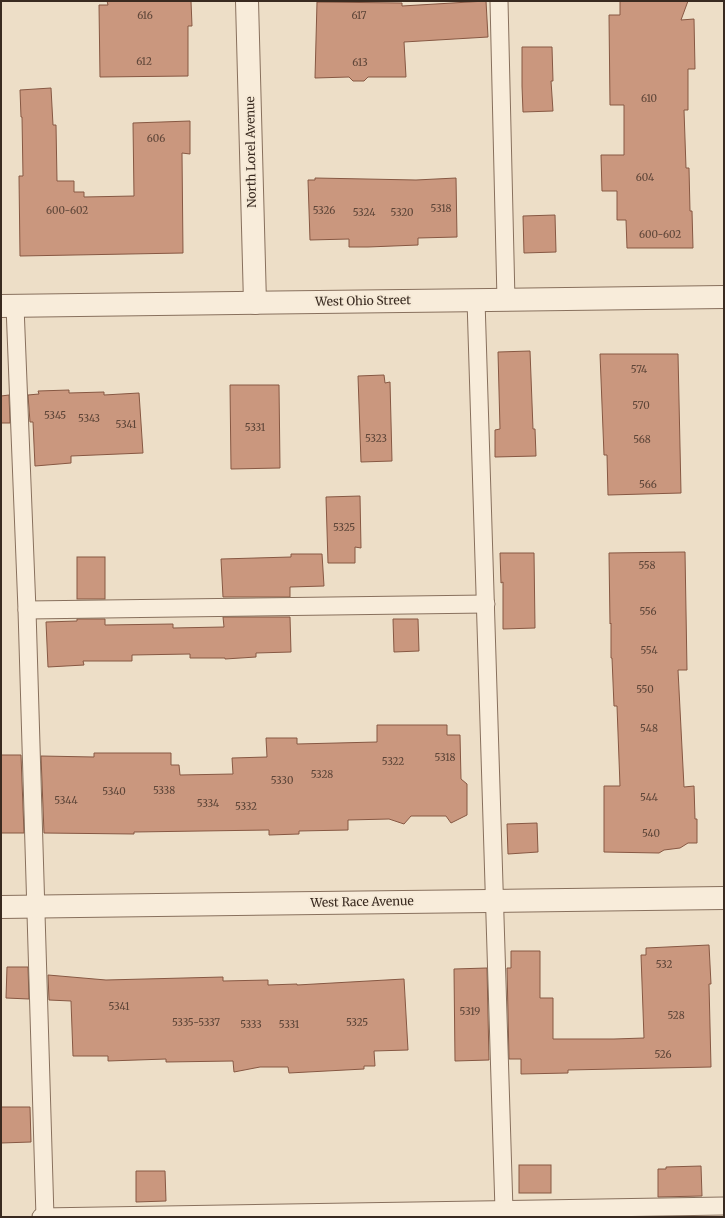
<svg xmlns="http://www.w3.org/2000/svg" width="725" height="1218" viewBox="0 0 725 1218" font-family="Merriweather,serif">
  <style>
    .building { fill: #ca977e; stroke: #875843 }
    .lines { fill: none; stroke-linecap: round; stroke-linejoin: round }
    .lane-casing { stroke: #88705d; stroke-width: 19 }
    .street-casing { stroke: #88705d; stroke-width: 24 }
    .lane { stroke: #f8ecda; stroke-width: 17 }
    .street { stroke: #f8ecda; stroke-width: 22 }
    .labels { text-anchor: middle; stroke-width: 4; stroke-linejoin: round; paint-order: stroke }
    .number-label { font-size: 10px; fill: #5d4538 }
    .street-label { font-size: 12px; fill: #392a20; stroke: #f5e9d6 }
  </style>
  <rect width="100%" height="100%" fill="#eddec7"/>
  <g class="building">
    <path d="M107,1H191L192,26H188V76L100,77L99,5H108Z"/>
    <path d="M486,1L488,37L404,42L406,77H368L364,81H353L349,77L315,78L317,2L402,3V6Z"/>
    <path d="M620,1H688L681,20L694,19L695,69H688V110H684L686,168H689L690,211H692L693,248H627L626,220H617V191H602L601,155H624V105H610L609,15H620Z"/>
    <path d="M522,47H552L553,81H551L553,111L523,112L522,86Z"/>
    <path d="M51,88L53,125H56L57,181H74V192H84V197L134,196L133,123L190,121V154L182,153L183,253L20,256L19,176H23L22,117H21L20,90Z"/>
    <path d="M315,178L416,180L456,178L457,237L418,238V245L368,247H349V239L310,240L308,180H315Z"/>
    <path d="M555,215L556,252L524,253L523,216Z"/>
    <path d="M530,351L533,429H535L536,456L495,457V430L500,429L498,352Z"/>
    <path d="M600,354H678L681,493L608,495L607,455H604Z"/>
    <path d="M384,375L385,383L390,382L392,461L361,462L358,376Z"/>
    <path d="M230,385H279L280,468L231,469Z"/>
    <path d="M69,390V393L104,392V395L139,393L143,453L71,456V463L35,466L33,422H30L28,395L39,394L38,391Z"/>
    <path d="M9,395L10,423H1V396Z"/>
    <path d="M360,496L361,548L355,547V563H328L326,497Z"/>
    <path d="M685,552L687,670H678L684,787L694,786L695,819H697V843H688L680,848L664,850L659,853L604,852V786H620L617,706H614L612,658H611V623L610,624L609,553Z"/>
    <path d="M500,553H534L535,628L503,629V582L501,583Z"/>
    <path d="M291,554H322L324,586L290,587V597H223L221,559L291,557Z"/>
    <rect x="77" y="557" width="28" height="42"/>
    <path d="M223,617H290L291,652L256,653V657L225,659V658H190V654L132,655V661H83L84,665L48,667L46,622L77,621V619H105V625L173,624V628L224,627Z"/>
    <path d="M393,619H418L419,651L394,652Z"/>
    <path d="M377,725H447V735H460L461,779L467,784V815L451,823L446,816H411L404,824L389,819L348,820V830L299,831V834L269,835V830L134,832V834L44,833L41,756L94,757V753H171V765H179L180,775L233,774L232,758L267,757L266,738H297V744L377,742Z"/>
    <path d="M1,755H21L24,833H1Z"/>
    <path d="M537,823L538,852L508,854L507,824Z"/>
    <path d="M709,945L711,984H709L711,1067L568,1070V1073L521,1074V1059H509L507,968H511V951H540V998H553V1039H614L644,1038L641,955H646V948Z"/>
    <path d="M7,967H28L29,999L6,998Z"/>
    <path d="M487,968L489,1060L455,1061L454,969Z"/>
    <path d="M48,975L106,980L223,977V981L268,980V985L297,984V985L404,979L408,1050L374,1051L375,1066H364V1069L289,1073L288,1067H260L234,1072L233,1061L166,1062V1059L108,1061V1056H73L71,1001L49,1000Z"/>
    <path d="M1,1107H30L31,1142L1,1143Z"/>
    <rect x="519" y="1165" width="32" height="28"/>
    <path d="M701,1166L702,1196L658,1197V1169H666V1167Z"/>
    <path d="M136,1171H165L166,1201L136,1202Z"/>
  </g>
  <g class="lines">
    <defs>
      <g id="lane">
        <path d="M499,1L506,300"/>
        <path d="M476,300L504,1210"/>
        <path d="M15,306L27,610L45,1217"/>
        <path d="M27,610L486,604"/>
        <path d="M41,1217L724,1206"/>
      </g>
      <g id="street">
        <path d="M247,1L255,303"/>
        <path d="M1,306L724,297"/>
        <path d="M1,907L724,898"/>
      </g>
    </defs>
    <use href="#lane" class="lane-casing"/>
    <use href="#street" class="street-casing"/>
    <use href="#lane" class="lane"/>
    <use href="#street" class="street"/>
  </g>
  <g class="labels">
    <g class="number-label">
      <text x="145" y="19">616</text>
      <text x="359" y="19">617</text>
      <text x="144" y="65">612</text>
      <text x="360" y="66">613</text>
      <text x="649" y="102">610</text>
      <text x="156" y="142">606</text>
      <text x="645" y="181">604</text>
      <text x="441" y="212">5318</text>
      <text x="67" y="214">600-602</text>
      <text x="324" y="214">5326</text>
      <text x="364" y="216">5324</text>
      <text x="402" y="216">5320</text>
      <text x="660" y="238">600-602</text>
      <text x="639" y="373">574</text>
      <text x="641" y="409">570</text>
      <text x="55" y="419">5345</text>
      <text x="89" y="422">5343</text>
      <text x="126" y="428">5341</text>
      <text x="255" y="431">5331</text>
      <text x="376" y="442">5323</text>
      <text x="642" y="443">568</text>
      <text x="648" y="488">566</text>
      <text x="344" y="531">5325</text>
      <text x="647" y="569">558</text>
      <text x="648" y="615">556</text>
      <text x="649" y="654">554</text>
      <text x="645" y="693">550</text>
      <text x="649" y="732">548</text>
      <text x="445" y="761">5318</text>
      <text x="393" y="765">5322</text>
      <text x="322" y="778">5328</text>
      <text x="282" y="784">5330</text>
      <text x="164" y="794">5338</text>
      <text x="114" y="795">5340</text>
      <text x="649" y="801">544</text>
      <text x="66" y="804">5344</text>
      <text x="208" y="807">5334</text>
      <text x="246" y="810">5332</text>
      <text x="651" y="837">540</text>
      <text x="664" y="968">532</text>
      <text x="119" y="1010">5341</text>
      <text x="470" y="1015">5319</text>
      <text x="676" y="1019">528</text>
      <text x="196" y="1026">5335-5337</text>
      <text x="357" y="1026">5325</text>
      <text x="251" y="1028">5333</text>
      <text x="289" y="1028">5331</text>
      <text x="663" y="1058">526</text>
    </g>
    <g class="street-label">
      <text transform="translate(251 152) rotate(-91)" y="4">North Lorel Avenue</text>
      <text transform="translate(363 301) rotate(-1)" y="4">West Ohio Street</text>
      <text transform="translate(362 902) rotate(-1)" y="4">West Race Avenue</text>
    </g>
  </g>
  <rect width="725" height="1218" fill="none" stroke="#392a20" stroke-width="4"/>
</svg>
